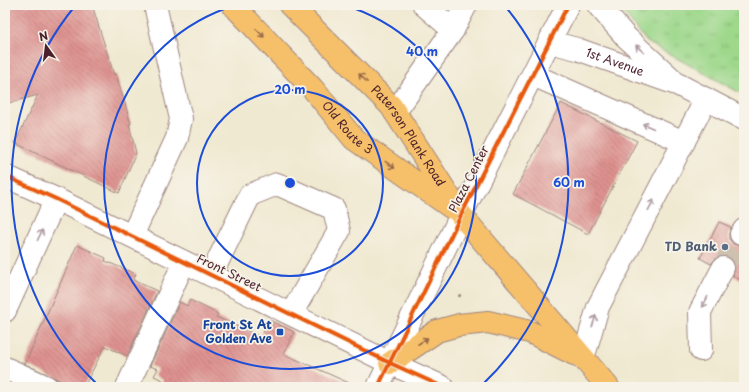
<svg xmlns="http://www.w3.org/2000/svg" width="749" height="392" viewBox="0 0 749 392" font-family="'Playpen Sans',sans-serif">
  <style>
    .grass { fill: url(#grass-tufts); stroke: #747c5b }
    .building { fill: url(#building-back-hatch) }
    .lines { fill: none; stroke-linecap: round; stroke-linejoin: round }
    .minor-tunnel { stroke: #cfc1b0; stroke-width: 22; stroke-dasharray: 22 11; stroke-linecap: butt }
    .minor-casing { stroke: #9d847e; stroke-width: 24 }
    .major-casing { stroke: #9d847e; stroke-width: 24 }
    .path { stroke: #9d847e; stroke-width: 2.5; stroke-dasharray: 3 3; stroke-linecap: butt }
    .minor { stroke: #fff; stroke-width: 22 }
    .major { stroke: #f6c06b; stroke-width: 22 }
    .cycleway-casing { stroke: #f7f3e8; stroke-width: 6 }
    .cycleway { stroke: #e8590c; stroke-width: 4 }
    .oneway { stroke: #976748 }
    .oneway2 { stroke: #ae9aa0 }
    .ring { fill: none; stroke: #1d4ed8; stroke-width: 2 }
    .service-dot { fill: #5c6f8a; stroke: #f7f3e8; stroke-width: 1.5 }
    .transit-dot { fill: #1a4fb4; stroke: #f7f3e8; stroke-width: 1.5 }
    .labels { text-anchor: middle; stroke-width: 3.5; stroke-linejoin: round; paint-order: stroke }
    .street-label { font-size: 12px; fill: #4a1f2b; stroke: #f7f3e8 }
    .service-label { font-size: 12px; font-weight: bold; fill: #4e5e75; stroke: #f7f3e8; text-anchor: end }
    .transit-label { font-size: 12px; font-weight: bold; fill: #164399; stroke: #f7f3e8; text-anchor: end }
    .centre { fill: #1d4ed8; stroke: #f7f3e8; stroke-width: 2 }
    .ring-label { font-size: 12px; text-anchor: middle; font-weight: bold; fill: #1d4ed8; stroke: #f7f3e8; stroke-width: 3.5; stroke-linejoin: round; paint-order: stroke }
  </style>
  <defs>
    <pattern id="grass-tufts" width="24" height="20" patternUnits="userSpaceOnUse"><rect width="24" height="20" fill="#9dd88b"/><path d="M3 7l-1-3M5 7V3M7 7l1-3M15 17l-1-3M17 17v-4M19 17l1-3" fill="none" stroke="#89b978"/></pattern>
    <pattern id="building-back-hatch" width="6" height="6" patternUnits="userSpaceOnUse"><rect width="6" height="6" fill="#de928f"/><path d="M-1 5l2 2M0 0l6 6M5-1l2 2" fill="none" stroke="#b67775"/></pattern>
  </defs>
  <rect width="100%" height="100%" fill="#f7f3e8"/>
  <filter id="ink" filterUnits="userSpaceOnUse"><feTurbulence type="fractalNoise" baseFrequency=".025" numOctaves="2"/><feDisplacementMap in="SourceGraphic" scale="8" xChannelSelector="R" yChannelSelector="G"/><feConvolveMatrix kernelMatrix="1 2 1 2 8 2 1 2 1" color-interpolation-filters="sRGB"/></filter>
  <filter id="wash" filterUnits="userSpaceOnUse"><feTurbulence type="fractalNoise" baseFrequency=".012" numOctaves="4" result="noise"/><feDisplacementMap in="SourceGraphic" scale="16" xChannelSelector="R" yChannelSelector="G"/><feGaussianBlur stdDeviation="0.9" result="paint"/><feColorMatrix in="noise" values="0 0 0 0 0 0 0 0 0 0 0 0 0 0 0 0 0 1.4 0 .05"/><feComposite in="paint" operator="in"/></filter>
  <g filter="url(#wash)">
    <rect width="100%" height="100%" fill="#f0e9d1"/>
    <path class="grass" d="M617,5H744V95L647,42Z"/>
    <g id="blocks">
      <g class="building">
        <path d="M5,5H92L114,75L116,74L131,124H129L136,153L119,193L15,143L38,95L5,104Z"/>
        <path d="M561,103L637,141L588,234L513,194Z"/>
        <path d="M719,222L731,227L729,233V239L733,244L739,246H744V282L733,276L735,267L734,262L729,257L723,256L717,257L711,264L700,258Z"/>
        <path d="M77,245L106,258L105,261L136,274L133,280L157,291L127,356L105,346L84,387H74L25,364Z"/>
        <path d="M190,300L218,314L216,317L261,337L269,320L294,332L284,354L358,387H160L163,380L154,376L158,369L150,366L180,302L187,306Z"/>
      </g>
    </g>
  </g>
  <g filter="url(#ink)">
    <use href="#blocks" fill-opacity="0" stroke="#9d847e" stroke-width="1"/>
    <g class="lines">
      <path class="minor-tunnel" d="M723,268L741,234"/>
      <defs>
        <g id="minor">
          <path d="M424,5L453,30"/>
          <path d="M598,5L626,37L672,79"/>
          <path id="s1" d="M550,42L577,49L679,85L744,119"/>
          <path d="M533,75L684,142"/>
          <path d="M395,112L453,30L466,5"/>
          <path d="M5,176L56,199L390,363L443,387"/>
          <path d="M741,234L744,230"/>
          <path d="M132,236L177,138L181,119L155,5"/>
          <path d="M211,275L250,195L277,184L334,209L339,231L291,314"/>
          <path d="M5,311L56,199"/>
          <path d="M701,350L700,312L723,268"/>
          <path d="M583,359L598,307L706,99"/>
          <path d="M5,368L47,387"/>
          <path d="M127,387L184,262"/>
          <path d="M378,387L461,215L568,5"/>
        </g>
        <g id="major">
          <path id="s2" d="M233,5L313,89L354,139L452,208"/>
          <path id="s3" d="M290,5L391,106L461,215L608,387"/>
          <path d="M390,363L437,331L459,325L488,322L530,332L574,354"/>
        </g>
      </defs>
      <use href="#minor" class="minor-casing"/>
      <use href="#major" class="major-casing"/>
      <path class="path" d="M459,297L461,292"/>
      <use href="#minor" class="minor"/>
      <use href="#major" class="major"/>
      <defs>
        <g id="cycleway">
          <path d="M5,176L56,199L390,363L443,387"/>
          <path d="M378,387L461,215L568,5"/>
        </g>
      </defs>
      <use href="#cycleway" class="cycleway-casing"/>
      <use href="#cycleway" class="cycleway"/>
    </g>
    <defs><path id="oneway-shaft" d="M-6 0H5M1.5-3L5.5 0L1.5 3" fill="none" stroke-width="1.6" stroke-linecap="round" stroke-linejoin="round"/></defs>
    <g class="oneway">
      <use href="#oneway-shaft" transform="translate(260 33) rotate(45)"/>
      <use href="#oneway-shaft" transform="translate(363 78) rotate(-135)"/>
      <use href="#oneway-shaft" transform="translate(390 165) rotate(36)"/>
      <use href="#oneway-shaft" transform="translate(423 341) rotate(-33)"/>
    </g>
    <g class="oneway2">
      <use href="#oneway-shaft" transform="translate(640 49) rotate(-137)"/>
      <use href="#oneway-shaft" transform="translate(648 126) rotate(-156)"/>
      <use href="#oneway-shaft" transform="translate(651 205) rotate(-63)"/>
      <use href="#oneway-shaft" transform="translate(40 235) rotate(-65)"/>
      <use href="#oneway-shaft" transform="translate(705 302) rotate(117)"/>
      <use href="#oneway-shaft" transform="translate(594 321) rotate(-73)"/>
    </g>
  </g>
  <g class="ring">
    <circle cx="290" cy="183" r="93"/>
    <path d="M344 5A186 186 0 1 1 236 5"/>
    <path d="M98 385A279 279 0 0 1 75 6M505 6A279 279 0 0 1 482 385"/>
  </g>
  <circle class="service-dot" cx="725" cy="247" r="4"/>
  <rect class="transit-dot" x="276" y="328" width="8" height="8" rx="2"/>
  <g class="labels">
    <g class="street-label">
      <text dy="4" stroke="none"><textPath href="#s1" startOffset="68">1st Avenue</textPath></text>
      <text dy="4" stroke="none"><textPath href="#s2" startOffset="168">Old Route 3</textPath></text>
      <text dy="4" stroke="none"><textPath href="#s3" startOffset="177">Paterson Plank Road</textPath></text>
      <text transform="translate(469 179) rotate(-63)" y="4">Plaza Center</text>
      <text transform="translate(229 273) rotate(26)" y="4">Front Street</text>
    </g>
    <g class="service-label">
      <text x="717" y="251">TD Bank</text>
    </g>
    <g class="transit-label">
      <text x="272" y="329">Front St At<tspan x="272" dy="14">Golden Ave</tspan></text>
    </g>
  </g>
  <circle cx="290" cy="183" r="6" class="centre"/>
  <g class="ring-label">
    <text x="422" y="56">40 m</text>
    <text x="290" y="94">20 m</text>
    <text x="569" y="187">60 m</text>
  </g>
  <rect width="749" height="392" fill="none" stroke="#f7f3e8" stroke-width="20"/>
  <g transform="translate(46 46) rotate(346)" stroke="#f7f3e8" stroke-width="3" paint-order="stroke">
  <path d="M0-3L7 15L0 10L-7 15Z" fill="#4a1f2b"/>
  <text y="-6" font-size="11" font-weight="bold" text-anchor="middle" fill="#4a1f2b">N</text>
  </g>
</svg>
